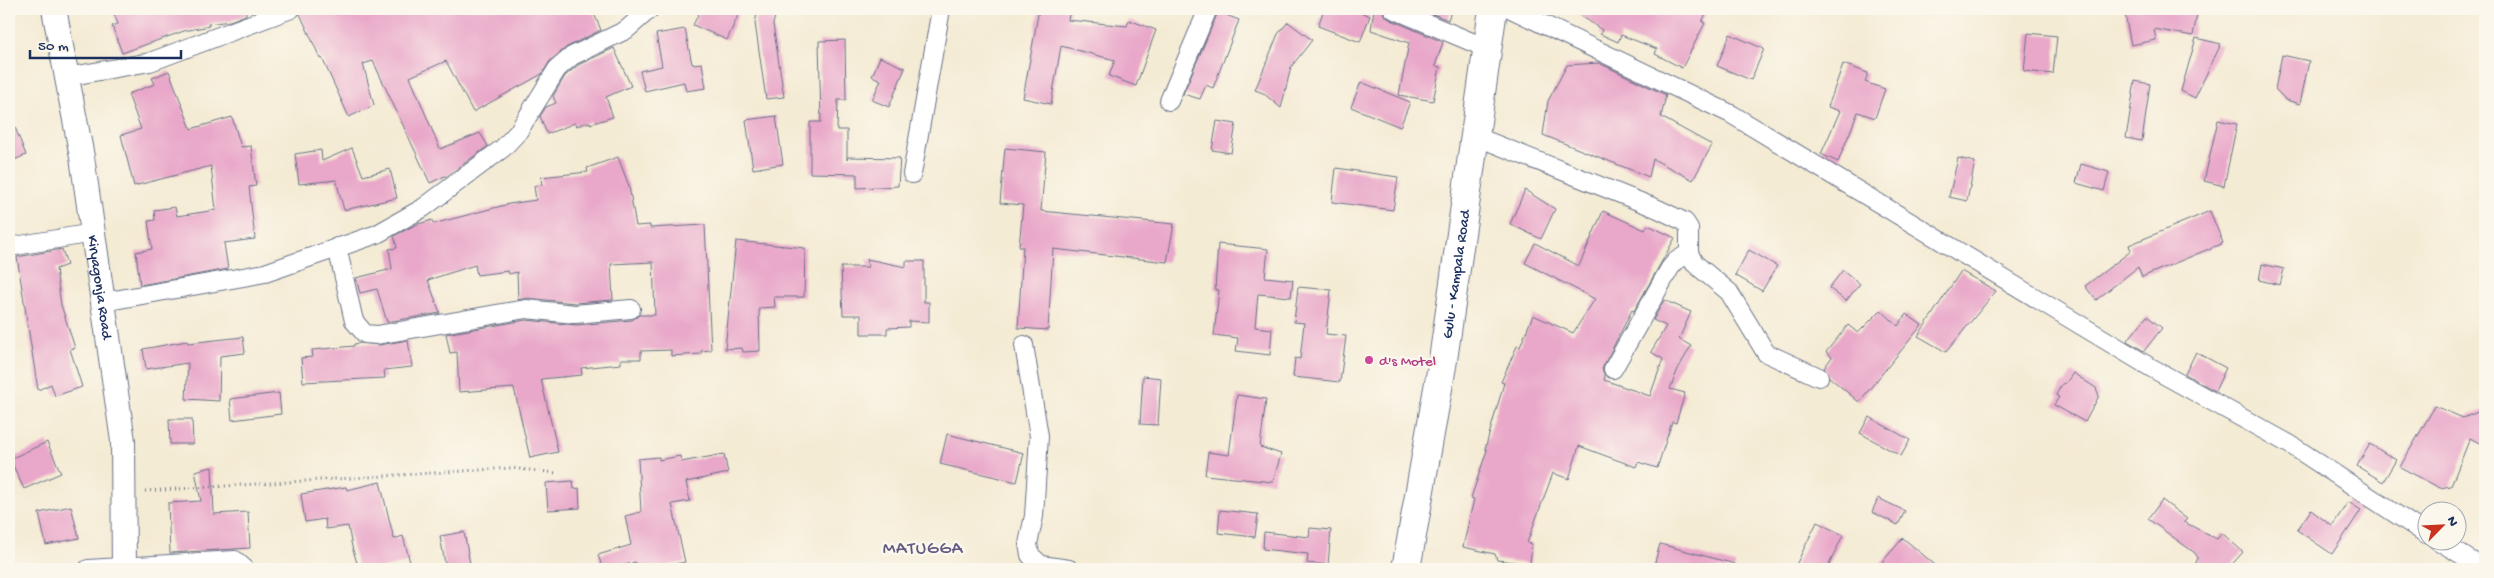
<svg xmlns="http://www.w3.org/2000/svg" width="2494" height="578" viewBox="0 0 2494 578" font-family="'Gochi Hand',sans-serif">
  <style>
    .building { fill: #e9a7c9 }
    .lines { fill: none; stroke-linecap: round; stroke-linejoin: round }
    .street-casing { stroke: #677187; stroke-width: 20 }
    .secondary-casing { stroke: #677187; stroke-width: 26 }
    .primary-casing { stroke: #677187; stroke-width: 30 }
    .path { stroke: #677187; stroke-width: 3; stroke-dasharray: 1 4; stroke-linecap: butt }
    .street { stroke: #fff; stroke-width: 18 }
    .secondary { stroke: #fff; stroke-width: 24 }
    .primary { stroke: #fff; stroke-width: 28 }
    .hotel-dot { fill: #d1479c; stroke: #fbf7ec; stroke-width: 2 }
    .labels { text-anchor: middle; stroke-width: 5; stroke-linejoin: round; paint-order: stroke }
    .street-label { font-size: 15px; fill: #1b2f5e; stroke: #fbf7ec }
    .hotel-label { font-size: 15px; fill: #b23c85; stroke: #fbf7ec; text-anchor: start }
    .quarter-label { font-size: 18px; letter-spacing: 1px; fill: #635983; stroke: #fbf7ec }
  </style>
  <rect width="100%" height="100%" fill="#fbf7ec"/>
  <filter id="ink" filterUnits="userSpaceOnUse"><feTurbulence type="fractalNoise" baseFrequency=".02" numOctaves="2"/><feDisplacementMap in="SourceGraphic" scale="10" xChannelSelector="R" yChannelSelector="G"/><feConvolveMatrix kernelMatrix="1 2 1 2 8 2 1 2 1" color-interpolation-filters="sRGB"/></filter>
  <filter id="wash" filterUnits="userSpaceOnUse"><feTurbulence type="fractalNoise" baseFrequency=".0096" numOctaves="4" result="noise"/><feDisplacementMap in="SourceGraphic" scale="20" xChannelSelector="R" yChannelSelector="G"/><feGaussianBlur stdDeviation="1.12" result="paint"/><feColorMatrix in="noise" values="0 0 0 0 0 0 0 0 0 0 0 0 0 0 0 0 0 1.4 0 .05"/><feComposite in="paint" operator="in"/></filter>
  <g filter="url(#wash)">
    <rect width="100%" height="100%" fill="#f4ebd4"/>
    <g id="blocks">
      <g class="building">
        <path d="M112,9H246V15L230,21L208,24L209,26L184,31L122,53L112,26L118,24Z"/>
        <path d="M301,9H592L601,30L567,47L550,61L542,74L473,112L446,61L410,77L440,149L480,133L488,146L446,177L445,176L430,183L373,61L363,64L374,105L349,117L322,58H320L300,14Z"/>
        <path d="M701,9H741L727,40L693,25Z"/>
        <path d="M758,9H777L773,24L784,97L766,99L755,23Z"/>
        <path d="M1039,9H1070L1068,20L1127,26L1129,20L1156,30L1136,86L1109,76L1115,60L1061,46L1051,104L1023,98Z"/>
        <path d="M1324,9H1352L1370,16L1360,42L1318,26Z"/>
        <path d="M1374,9H1383L1384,15L1389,19L1443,42L1435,66L1440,67L1433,101L1399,95L1409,43L1371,30Z"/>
        <path d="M1420,9H1452L1448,20Z"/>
        <path d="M1571,9H1708L1702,22L1705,23L1682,68L1655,54L1657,49L1621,35L1618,42L1600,34L1602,30Z"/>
        <path d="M2124,9H2198L2193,36L2154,29L2156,40L2131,45Z"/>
        <path d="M1218,12L1239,20L1213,88L1206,85L1200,99L1183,94Z"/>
        <path d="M1288,22L1312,40L1291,67L1281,108L1263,93L1255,90L1278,34Z"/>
        <path d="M685,29L692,64L702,63L706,88L686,91L684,82L645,91L640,71L662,66L656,34Z"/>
        <path d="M2028,33L2057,36L2053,74L2024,71Z"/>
        <path d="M1730,34L1764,49L1751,80L1717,66Z"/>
        <path d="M2196,38L2221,44L2195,98L2181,91Z"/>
        <path d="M845,40L846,100H838L837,130H847V160L848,157L900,158L898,186L857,188V174L810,173V122H821L819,41Z"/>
        <path d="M614,48L631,86L606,97L613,117L590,124V122L576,126L575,123L547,134L540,116L546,107L556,103L553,96L565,76L578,65Z"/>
        <path d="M2282,55L2309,61L2300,104L2286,100L2275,89Z"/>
        <path d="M880,57L905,68L889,107L872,100L881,80L872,76Z"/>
        <path d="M1599,63L1666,95L1661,117L1712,145L1693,180L1653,159L1649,177L1543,135L1548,101L1567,65Z"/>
        <path d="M1843,64L1868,73L1865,82L1885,89L1875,118L1858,112L1838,162L1821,154L1840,111L1828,107Z"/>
        <path d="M169,71L191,129L232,117L241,147L251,146L256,186L249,187L255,239L224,243L228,269L140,285L136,252L152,249L148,221L155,220L154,210L175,207L177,216L216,210L211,166L134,186L121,135L141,129L128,94L155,84L152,78Z"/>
        <path d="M2135,81L2150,84L2142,141L2126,138Z"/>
        <path d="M1361,82L1410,102L1400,127L1351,107Z"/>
        <path d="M9,112L26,155L9,162Z"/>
        <path d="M776,116L783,164L753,169L746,120Z"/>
        <path d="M2218,120L2237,124L2224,186L2204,181Z"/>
        <path d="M1217,121L1236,124L1231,153L1212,150Z"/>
        <path d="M352,148L363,176L390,169L397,198L344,210L336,180L299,184L295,154L321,150L322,161Z"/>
        <path d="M1005,148L1046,152L1041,211L1174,224L1167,262L1053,249L1048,330L1018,328L1023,247H1019L1023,205L1000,203Z"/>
        <path d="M618,157L629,186L636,226L650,225V228L705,225L711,350L701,351V354L671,356V350L641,351V359H621V364L581,368L582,375L541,379L558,452L530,458L514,388L459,392L457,352L450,353L446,334L526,320L576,325L632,320L639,315H655L653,262L611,264L613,300L575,303L527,298L518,300L517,272L509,274L508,271L477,275L475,265L428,280L440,313L387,322L377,289L360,293L356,278L392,269L389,249L397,248L394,236L415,225L432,220L433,224L509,204L536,200L534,186L542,185L541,177L588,172L587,168Z"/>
        <path d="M1958,158L1975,162L1967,201L1949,197Z"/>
        <path d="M2081,164L2109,172L2104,191L2076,183Z"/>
        <path d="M1336,168L1398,177L1393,210L1332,202Z"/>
        <path d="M1525,190L1555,209L1541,239L1510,224Z"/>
        <path d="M1603,211L1645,230L1648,225L1675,238L1634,311L1632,310L1602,369L1605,376L1604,380L1650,396L1663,359L1651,352L1666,326L1653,320L1664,300L1691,312L1679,339L1691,346L1678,369L1670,389L1685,393L1676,423L1672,422L1657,468L1638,462L1636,467L1579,446L1569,479L1553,473L1527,543L1532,544L1530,564L1497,560L1495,554L1463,547L1474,499L1471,498L1487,450L1485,449L1504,383L1501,382L1517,346L1520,347L1533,315L1573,333L1595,299L1525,263L1535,243L1579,266Z"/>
        <path d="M2210,211L2223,243L2142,277L2138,267L2096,300L2085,286L2131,251L2129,245Z"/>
        <path d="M736,241L805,248L804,297H774L775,307L759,308L760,351L743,352L742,348L725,349Z"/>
        <path d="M1218,244L1268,249L1265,277L1293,280L1291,297L1258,294L1255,327L1272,329L1270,355L1236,351L1238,338L1214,335L1219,290H1215Z"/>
        <path d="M62,249L67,265L56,269L61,305L75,348L70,349L82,387L55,396L51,384L38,390L17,257Z"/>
        <path d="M1749,250L1777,266L1762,291L1735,275Z"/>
        <path d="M867,259L906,267V261H924V302H929V322L909,321V327L887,328V334H861V315H843L841,267H868Z"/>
        <path d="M2262,264L2284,269L2280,285L2259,280Z"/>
        <path d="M1843,270L1860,284L1846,301L1829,288Z"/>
        <path d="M1961,271L1996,291L1946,352L1918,336Z"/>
        <path d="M1298,287L1331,290L1326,334L1346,336L1340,382L1293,377L1295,358L1300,359L1304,323L1294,322Z"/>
        <path d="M1881,310L1898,326L1906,314L1922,325L1859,402L1829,377L1824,368L1832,357L1826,352L1848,325L1858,333Z"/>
        <path d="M2147,316L2162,328L2144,351L2127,341Z"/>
        <path d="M243,337L245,353L220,356L219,401L186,399L188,363L146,369L143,349L187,341L188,343Z"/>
        <path d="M408,340L412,367L384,370L385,378L303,382L301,358L313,357L312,350L354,346V344L361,343L379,345Z"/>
        <path d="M2196,352L2226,368L2215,391L2185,374Z"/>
        <path d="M2073,373L2096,388L2099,396L2085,422L2054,405L2059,397L2056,395L2062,384L2066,383Z"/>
        <path d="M1143,376L1161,378L1158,425L1140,424Z"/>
        <path d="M279,393L281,414L232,420L230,399Z"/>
        <path d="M1237,395L1266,399L1260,447L1281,454L1273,482L1205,475L1208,452L1229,455Z"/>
        <path d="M2435,406L2463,418L2485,409V446L2470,438L2451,486L2440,488L2400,467Z"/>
        <path d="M1869,417L1910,440L1901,456L1860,433Z"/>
        <path d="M169,419H192L193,444H170Z"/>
        <path d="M947,434L1024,453L1017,482L940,464Z"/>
        <path d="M47,442L61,473L24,489L10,459Z"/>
        <path d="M2370,444L2396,460L2383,482L2357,466Z"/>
        <path d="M724,454L728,473L686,482L690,501L672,504L685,562L652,569H637L635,562L612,569H603L598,555L631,545L625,516L641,512L638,459L659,457V460L680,456L681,462Z"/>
        <path d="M212,467L214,514L248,512L250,548L170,553L168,503L201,501L195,471Z"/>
        <path d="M573,481L574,489L579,488L580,508L548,510L546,483Z"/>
        <path d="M380,482L394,539L403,536L410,562L380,569H359L352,547L348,526L326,529L325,519L305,522L301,494L346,487L347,490Z"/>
        <path d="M1878,498L1905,511L1898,525L1872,512Z"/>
        <path d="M2162,500L2187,519L2184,522L2217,539L2222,533L2243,552L2228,569H2193L2198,558L2195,553L2148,519Z"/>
        <path d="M2348,502L2361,510L2332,554L2297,530L2311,510L2332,526Z"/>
        <path d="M71,506L79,538L46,545L39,513Z"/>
        <path d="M1220,510L1258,514L1255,537L1218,533Z"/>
        <path d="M1817,522L1843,535L1827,569H1794Z"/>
        <path d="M1310,528L1331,530L1328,565L1307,563L1308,554L1263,549L1264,532L1309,537Z"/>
        <path d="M464,532L471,569H446L440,536Z"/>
        <path d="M1903,538L1940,569H1876Z"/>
        <path d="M1660,544L1735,564V569H1653Z"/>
      </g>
    </g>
  </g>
  <g filter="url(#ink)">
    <use href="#blocks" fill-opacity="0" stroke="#677187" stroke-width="1"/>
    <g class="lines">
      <defs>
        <g id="street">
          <path d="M1393,9L1486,48"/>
          <path d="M1511,9L1731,114L2150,367L2291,445L2426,534"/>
          <path d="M66,77L150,62L291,9"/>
          <path d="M1169,101L1208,9"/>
          <path d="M1475,136L1658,209L1685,222L1689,228V253L1694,263L1729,292L1766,353L1819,377"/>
          <path d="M912,174L941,9"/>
          <path d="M9,247L93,233"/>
          <path d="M337,247L354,321L365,334L377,335L526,309L575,314L631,309"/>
          <path d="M103,302L265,273L377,234L423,208L503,148L518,132L557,69L572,56L626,30L650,9"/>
          <path d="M1024,345L1039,436L1034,516L1028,544L1030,555L1041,565L1069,569"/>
          <path d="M1613,369L1670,268L1676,261L1689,253"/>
          <path d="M2437,540L2485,569"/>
          <path d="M88,569L235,560L245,569"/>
        </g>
        <g id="secondary">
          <path id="s1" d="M54,9L82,157L123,441L124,569"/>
        </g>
        <g id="primary">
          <path id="s2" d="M1406,569L1443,360L1493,9"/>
        </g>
      </defs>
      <use href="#street" class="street-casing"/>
      <use href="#secondary" class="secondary-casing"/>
      <use href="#primary" class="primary-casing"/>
      <path class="path" d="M145,491L511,468L557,473"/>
      <use href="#street" class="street"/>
      <use href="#secondary" class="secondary"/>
      <use href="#primary" class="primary"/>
    </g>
  </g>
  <circle class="hotel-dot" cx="1369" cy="360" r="5"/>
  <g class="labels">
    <g class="street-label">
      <text dy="5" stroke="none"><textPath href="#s2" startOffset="299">Gulu - Kampala Road</textPath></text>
      <text dy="5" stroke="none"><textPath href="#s1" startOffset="282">Kiryagonja Road</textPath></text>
    </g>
    <g class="hotel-label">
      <text x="1379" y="365">d's Motel</text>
    </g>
    <g class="quarter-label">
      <text x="923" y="553">MATUGGA</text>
    </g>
  </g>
  <rect width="2494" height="578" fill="none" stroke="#fbf7ec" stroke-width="30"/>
  <g transform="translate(2442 526) rotate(66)"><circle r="24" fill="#fbf7ec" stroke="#a1a7b3"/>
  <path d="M0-4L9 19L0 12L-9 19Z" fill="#c8321e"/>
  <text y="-8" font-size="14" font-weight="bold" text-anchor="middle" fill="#1b2f5e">N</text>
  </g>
  <path d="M30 50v8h151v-8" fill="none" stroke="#1b2f5e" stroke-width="2.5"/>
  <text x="38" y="50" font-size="15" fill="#1b2f5e" stroke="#fbf7ec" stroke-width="4" paint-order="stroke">50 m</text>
</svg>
